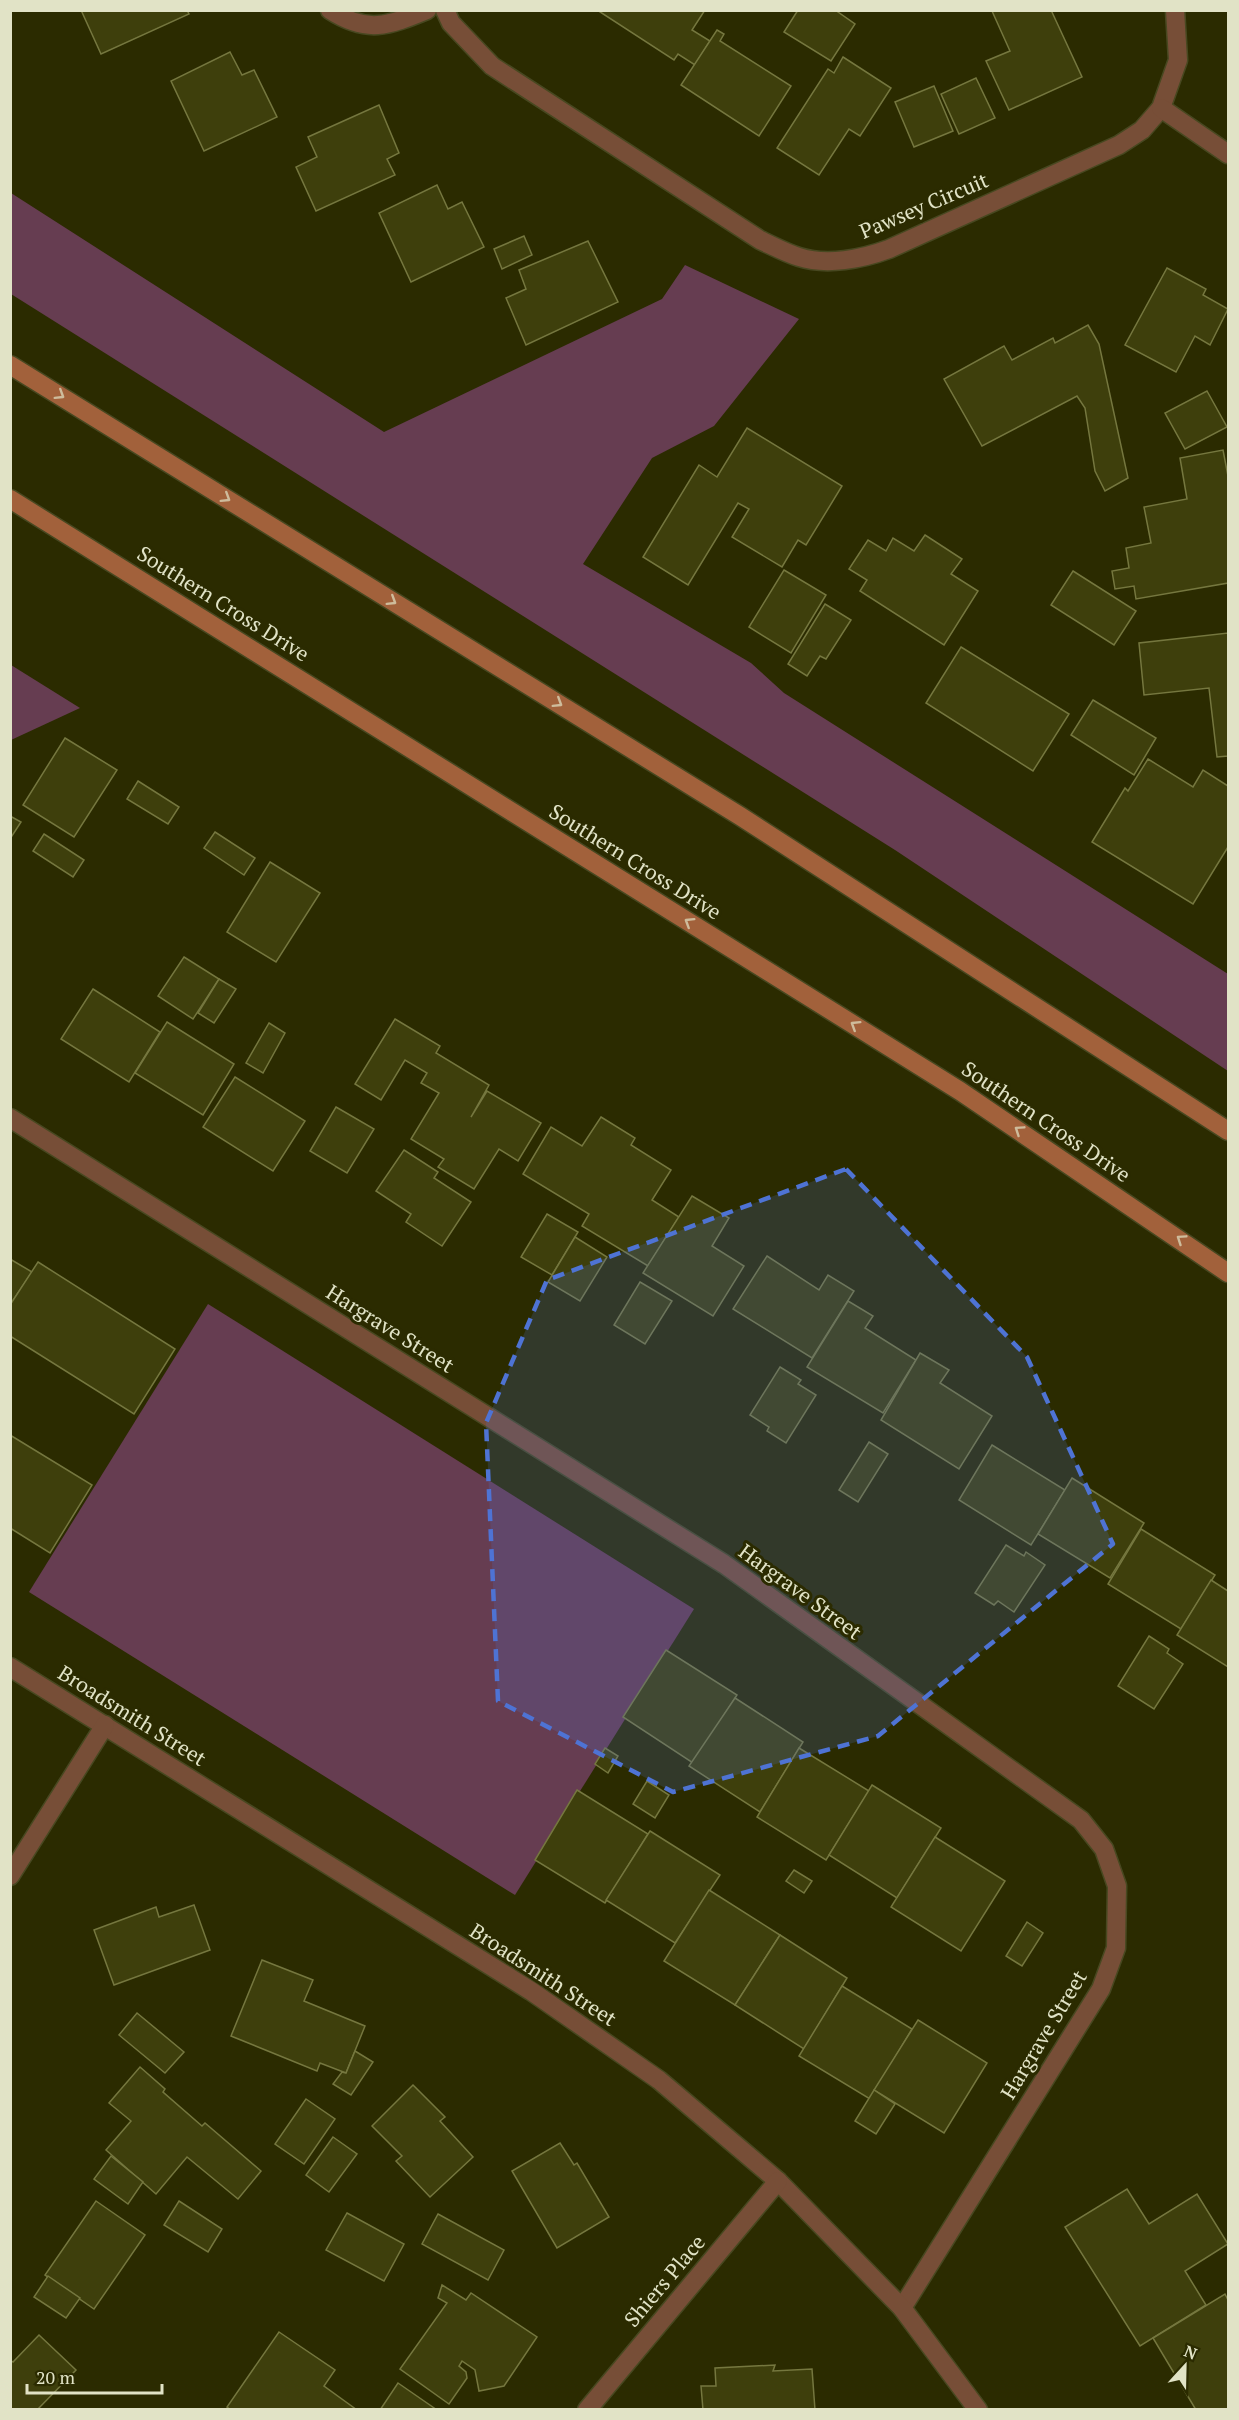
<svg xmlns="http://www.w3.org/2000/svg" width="1239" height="2420" viewBox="0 0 1239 2420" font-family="'PT Serif',serif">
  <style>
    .green { fill: #663d51 }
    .building { fill: #3e3f0c; stroke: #75773f; stroke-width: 1.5 }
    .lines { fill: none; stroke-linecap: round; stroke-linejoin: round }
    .minor-casing { stroke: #484820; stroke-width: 21 }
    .secondary-casing { stroke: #484820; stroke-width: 21 }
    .minor { stroke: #774e37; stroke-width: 18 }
    .secondary { stroke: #a2613b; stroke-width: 18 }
    .oneway { stroke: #cebc9c }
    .marked { fill: #4e73d4; fill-opacity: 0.2; stroke: #4e73d4; stroke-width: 4.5; stroke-dasharray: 12 8; stroke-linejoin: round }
    .labels { text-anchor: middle; stroke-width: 6; stroke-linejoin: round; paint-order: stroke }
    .street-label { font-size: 21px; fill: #e1e3c6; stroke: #2b2b00 }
  </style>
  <rect width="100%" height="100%" fill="#2b2b00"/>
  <g class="green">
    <path d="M11,193L384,432L662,299L685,265L799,319L714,426L652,458L583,564L751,663L784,693L1228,974V1071L895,850L11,294Z"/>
    <path d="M10,665H11L80,708L11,740Z"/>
    <path d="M208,1304L694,1609L515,1895L29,1592Z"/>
  </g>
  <g class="building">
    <path d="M81,10H187L189,14L101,54Z"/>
    <path d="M597,10H705L692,30L710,41L695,65L678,54L674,60Z"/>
    <path d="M798,10H835L855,24L831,61L784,32Z"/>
    <path d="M1051,10L1082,77L1009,110L986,61L1010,51L992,11Z"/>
    <path d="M717,30L724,34L720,41L791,86L759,136L681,85Z"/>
    <path d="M230,52L242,75L254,70L277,117L204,151L171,81Z"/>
    <path d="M843,57L891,88L860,136L849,129L819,175L777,148L828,69L834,73Z"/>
    <path d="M976,78L995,118L959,134L941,94Z"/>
    <path d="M934,86L953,131L914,147L895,102Z"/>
    <path d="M379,105L399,153L387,159L395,175L316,211L296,167L317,157L308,137Z"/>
    <path d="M437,185L448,209L462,202L484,247L411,282L379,213Z"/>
    <path d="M524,236L532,255L502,269L494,249Z"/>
    <path d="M588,241L618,302L526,345L506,298L526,289L519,270Z"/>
    <path d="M1167,268L1206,289L1203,295L1228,309L1210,345L1195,336L1176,372L1125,345Z"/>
    <path d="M1088,325L1099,344L1128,478L1105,491L1095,471L1085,408L1077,396L982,446L944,379L1004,346L1012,360L1053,338L1055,343Z"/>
    <path d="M1207,391L1227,427L1185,449L1165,413Z"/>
    <path d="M747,428L842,486L806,545L798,540L782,567L732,537L749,509L738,503L688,585L643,557L699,465L717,477Z"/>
    <path d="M1223,450L1228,476V583L1136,599L1134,586L1115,589L1112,571L1129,568L1126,548L1151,543L1144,507L1187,499L1180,458Z"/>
    <path d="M925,535L962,559L951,574L978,591L944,645L860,591L867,580L849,569L868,540L886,551L893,538L914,551Z"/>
    <path d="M784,570L826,595L791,653L749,627Z"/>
    <path d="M1073,571L1136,611L1114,645L1051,605Z"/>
    <path d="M825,604L851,620L826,659L820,656L807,676L788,664Z"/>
    <path d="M1228,633V756L1217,757L1209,688L1144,695L1139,643Z"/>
    <path d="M961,647L1069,714L1033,771L926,703Z"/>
    <path d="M1093,700L1156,738L1134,775L1071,735Z"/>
    <path d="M65,738L117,770L74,837L23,805Z"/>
    <path d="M1148,759L1193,787L1203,770L1228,786V847L1193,904L1092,842L1125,788L1128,791Z"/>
    <path d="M138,781L179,807L168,824L127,799Z"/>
    <path d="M10,816L21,822L10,839Z"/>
    <path d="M215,832L255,858L244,875L204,848Z"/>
    <path d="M44,834L84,860L73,877L33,851Z"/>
    <path d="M270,862L320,893L276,962L227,932Z"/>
    <path d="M184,957L219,979L193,1019L158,996Z"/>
    <path d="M219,979L236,989L214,1023L198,1013Z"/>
    <path d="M93,989L160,1032L129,1082L61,1039Z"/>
    <path d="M395,1019L440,1046L436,1053L489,1085L471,1117L487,1091L541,1123L518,1161L499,1149L474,1189L438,1167L444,1159L411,1139L439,1093L421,1083L427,1073L405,1060L381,1100L355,1084Z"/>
    <path d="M167,1022L234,1064L203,1115L135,1073Z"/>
    <path d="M269,1023L285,1033L263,1073L246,1063Z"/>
    <path d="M235,1077L305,1121L273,1171L203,1127Z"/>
    <path d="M336,1107L374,1129L347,1173L310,1151Z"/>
    <path d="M601,1117L635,1138L631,1145L671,1170L652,1200L679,1217L648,1266L582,1226L589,1214L523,1174L551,1127L582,1146Z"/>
    <path d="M404,1150L438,1172L434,1178L471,1202L442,1246L406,1222L411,1214L376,1191Z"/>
    <path d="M692,1196L729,1218L712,1246L744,1266L713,1316L643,1273Z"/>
    <path d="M547,1214L578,1232L552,1275L521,1257Z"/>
    <path d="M575,1237L607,1257L580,1301L548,1282Z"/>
    <path d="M767,1256L819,1290L828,1275L854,1291L812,1358L733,1309Z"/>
    <path d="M10,1259L32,1272L10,1305Z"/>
    <path d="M38,1262L175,1349L134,1414L10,1336V1305Z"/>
    <path d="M640,1282L672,1301L645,1344L614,1325Z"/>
    <path d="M848,1301L873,1316L865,1328L916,1360L883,1413L807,1367Z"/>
    <path d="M920,1353L949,1370L940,1383L992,1416L959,1469L881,1420Z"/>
    <path d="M780,1367L801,1380L798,1384L816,1395L786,1443L767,1431L769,1427L750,1415Z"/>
    <path d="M10,1435L92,1485L50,1553L10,1528Z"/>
    <path d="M869,1442L888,1454L858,1502L839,1490Z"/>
    <path d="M992,1445L1065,1490L1031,1545L959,1500Z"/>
    <path d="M1072,1478L1144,1523L1110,1578L1038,1534Z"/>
    <path d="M1141,1529L1215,1575L1181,1629L1108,1584Z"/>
    <path d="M1006,1545L1024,1556L1026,1552L1045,1565L1014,1612L998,1601L994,1605L975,1593Z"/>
    <path d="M1211,1580L1228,1591V1667L1177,1635Z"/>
    <path d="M1149,1636L1169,1649L1167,1653L1183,1664L1154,1709L1118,1686Z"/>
    <path d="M666,1650L737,1695L693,1763L623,1717Z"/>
    <path d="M735,1698L803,1742L760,1812L689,1766Z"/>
    <path d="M605,1748L618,1756L608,1773L595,1764Z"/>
    <path d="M799,1748L869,1791L826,1860L757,1817Z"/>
    <path d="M647,1781L669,1795L655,1818L633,1804Z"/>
    <path d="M872,1785L941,1828L897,1898L829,1855Z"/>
    <path d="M577,1790L648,1834L605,1903L535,1860Z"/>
    <path d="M650,1831L720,1875L675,1943L606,1900Z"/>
    <path d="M935,1837L1005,1881L961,1951L891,1907Z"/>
    <path d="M794,1870L812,1881L804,1893L786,1881Z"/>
    <path d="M709,1890L780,1935L735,2005L664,1961Z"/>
    <path d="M194,1905L210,1950L114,1985L94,1930L156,1907L159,1917Z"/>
    <path d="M1027,1922L1043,1933L1022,1966L1006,1956Z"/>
    <path d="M780,1935L847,1978L804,2049L735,2005Z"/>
    <path d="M262,1960L313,1980L304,2001L365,2026L346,2073L320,2063L317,2071L231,2036Z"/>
    <path d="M842,1986L912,2029L870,2099L799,2056Z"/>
    <path d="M137,2013L184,2052L165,2073L119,2035Z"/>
    <path d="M918,2020L987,2063L944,2133L874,2090Z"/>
    <path d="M355,2051L373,2062L351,2095L333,2084L342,2072L346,2073Z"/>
    <path d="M140,2067L165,2089L163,2092L202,2126L205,2123L261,2171L238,2199L187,2157L156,2194L106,2150L131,2121L109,2103Z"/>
    <path d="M413,2085L445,2117L440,2121L473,2157L430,2197L396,2161L402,2156L372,2126Z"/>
    <path d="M874,2090L895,2104L876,2134L855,2121Z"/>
    <path d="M306,2099L335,2119L304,2164L275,2144Z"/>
    <path d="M333,2137L357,2154L329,2192L306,2175Z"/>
    <path d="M560,2143L574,2165L577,2163L609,2217L557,2248L512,2171Z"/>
    <path d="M111,2156L143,2182L128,2204L94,2179Z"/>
    <path d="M1127,2189L1149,2224L1197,2194L1228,2244L1185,2271L1206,2305L1140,2346L1065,2227Z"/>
    <path d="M96,2201L145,2235L94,2309L45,2275Z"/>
    <path d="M179,2201L222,2229L208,2252L164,2225Z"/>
    <path d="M347,2213L404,2244L384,2281L326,2250Z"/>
    <path d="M438,2214L504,2250L488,2280L422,2244Z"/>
    <path d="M48,2276L80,2298L66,2318L34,2297Z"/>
    <path d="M442,2285L466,2300L471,2293L537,2337L504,2386L479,2391L475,2370L462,2361L459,2366L466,2372L467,2378L449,2404L400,2369L447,2303L438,2298Z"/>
    <path d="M1225,2294L1228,2300V2410H1196L1153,2338Z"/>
    <path d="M279,2332L335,2370L324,2386L357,2410H231L227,2407Z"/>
    <path d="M39,2335L76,2370L37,2410H10V2360L13,2362Z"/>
    <path d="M775,2365L773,2371L812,2369L815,2410H703L701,2386H716L715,2368Z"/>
    <path d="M398,2383L437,2410H380Z"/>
  </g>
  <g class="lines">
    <defs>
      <g id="minor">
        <path d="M330,10C367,34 388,26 427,10"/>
        <path d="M445,10L451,23L492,66L760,240C773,246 786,253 799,257C827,266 862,259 889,249L1119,145L1142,130L1161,108L1178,60L1175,10"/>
        <path d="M1161,108L1228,154"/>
        <path d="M10,1118L724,1564L1081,1820L1104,1849L1117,1886L1116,1948L1101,1989L902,2308"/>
        <path d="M10,1667L531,1991L659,2080L778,2181L902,2308L978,2410"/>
        <path d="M10,1876L105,1725"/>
        <path d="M587,2410L778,2181"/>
      </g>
      <g id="secondary">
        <path d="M10,365L740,816L1228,1131"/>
        <path d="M10,499L960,1091L1228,1273"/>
      </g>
    </defs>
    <use href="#minor" class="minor-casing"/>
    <use href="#secondary" class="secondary-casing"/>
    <use href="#minor" class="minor"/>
    <use href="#secondary" class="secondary"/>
  </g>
  <defs><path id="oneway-chevron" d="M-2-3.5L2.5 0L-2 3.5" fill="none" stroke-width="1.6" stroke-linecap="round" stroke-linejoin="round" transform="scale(1.5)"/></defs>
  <g class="oneway">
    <use href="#oneway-chevron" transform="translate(60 395) rotate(32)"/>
    <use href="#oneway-chevron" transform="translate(226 498) rotate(32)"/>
    <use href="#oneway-chevron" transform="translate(392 601) rotate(32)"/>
    <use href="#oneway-chevron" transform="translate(558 703) rotate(32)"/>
    <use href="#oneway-chevron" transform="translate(689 922) rotate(-148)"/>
    <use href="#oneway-chevron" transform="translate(855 1025) rotate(-148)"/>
    <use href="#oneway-chevron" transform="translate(1019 1130) rotate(-146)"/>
    <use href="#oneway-chevron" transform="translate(1181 1239) rotate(-146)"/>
  </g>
  <path class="marked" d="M846,1169L1027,1357L1113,1544L878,1736L673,1792L498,1701L486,1423L547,1280Z"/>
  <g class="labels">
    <g class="street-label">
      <text transform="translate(924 206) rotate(-23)" y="7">Pawsey Circuit</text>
      <text transform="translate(223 604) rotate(32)" y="7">Southern Cross Drive</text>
      <text transform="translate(635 862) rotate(32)" y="7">Southern Cross Drive</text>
      <text transform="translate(1046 1122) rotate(34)" y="7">Southern Cross Drive</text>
      <text transform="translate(390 1329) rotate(32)" y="7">Hargrave Street</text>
      <text transform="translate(800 1592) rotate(36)" y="7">Hargrave Street</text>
      <text transform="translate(132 1716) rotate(32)" y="7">Broadsmith Street</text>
      <text transform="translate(543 1975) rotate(33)" y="7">Broadsmith Street</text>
      <text transform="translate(1044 2035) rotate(-59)" y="7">Hargrave Street</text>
      <text transform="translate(665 2281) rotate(-50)" y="7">Shiers Place</text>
    </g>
  </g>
  <rect width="1239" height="2420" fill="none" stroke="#e1e3c6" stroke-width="24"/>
  <g transform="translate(1185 2366) rotate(22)" stroke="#2b2b00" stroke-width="4.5" paint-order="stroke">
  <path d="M0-4.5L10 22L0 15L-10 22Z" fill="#e1e3c6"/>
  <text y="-9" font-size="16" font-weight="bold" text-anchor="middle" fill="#e1e3c6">N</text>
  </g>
  <path d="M27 2384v9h135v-9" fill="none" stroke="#e1e3c6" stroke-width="3"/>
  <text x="36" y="2384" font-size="18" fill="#e1e3c6" stroke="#2b2b00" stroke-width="4.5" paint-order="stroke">20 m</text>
</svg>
